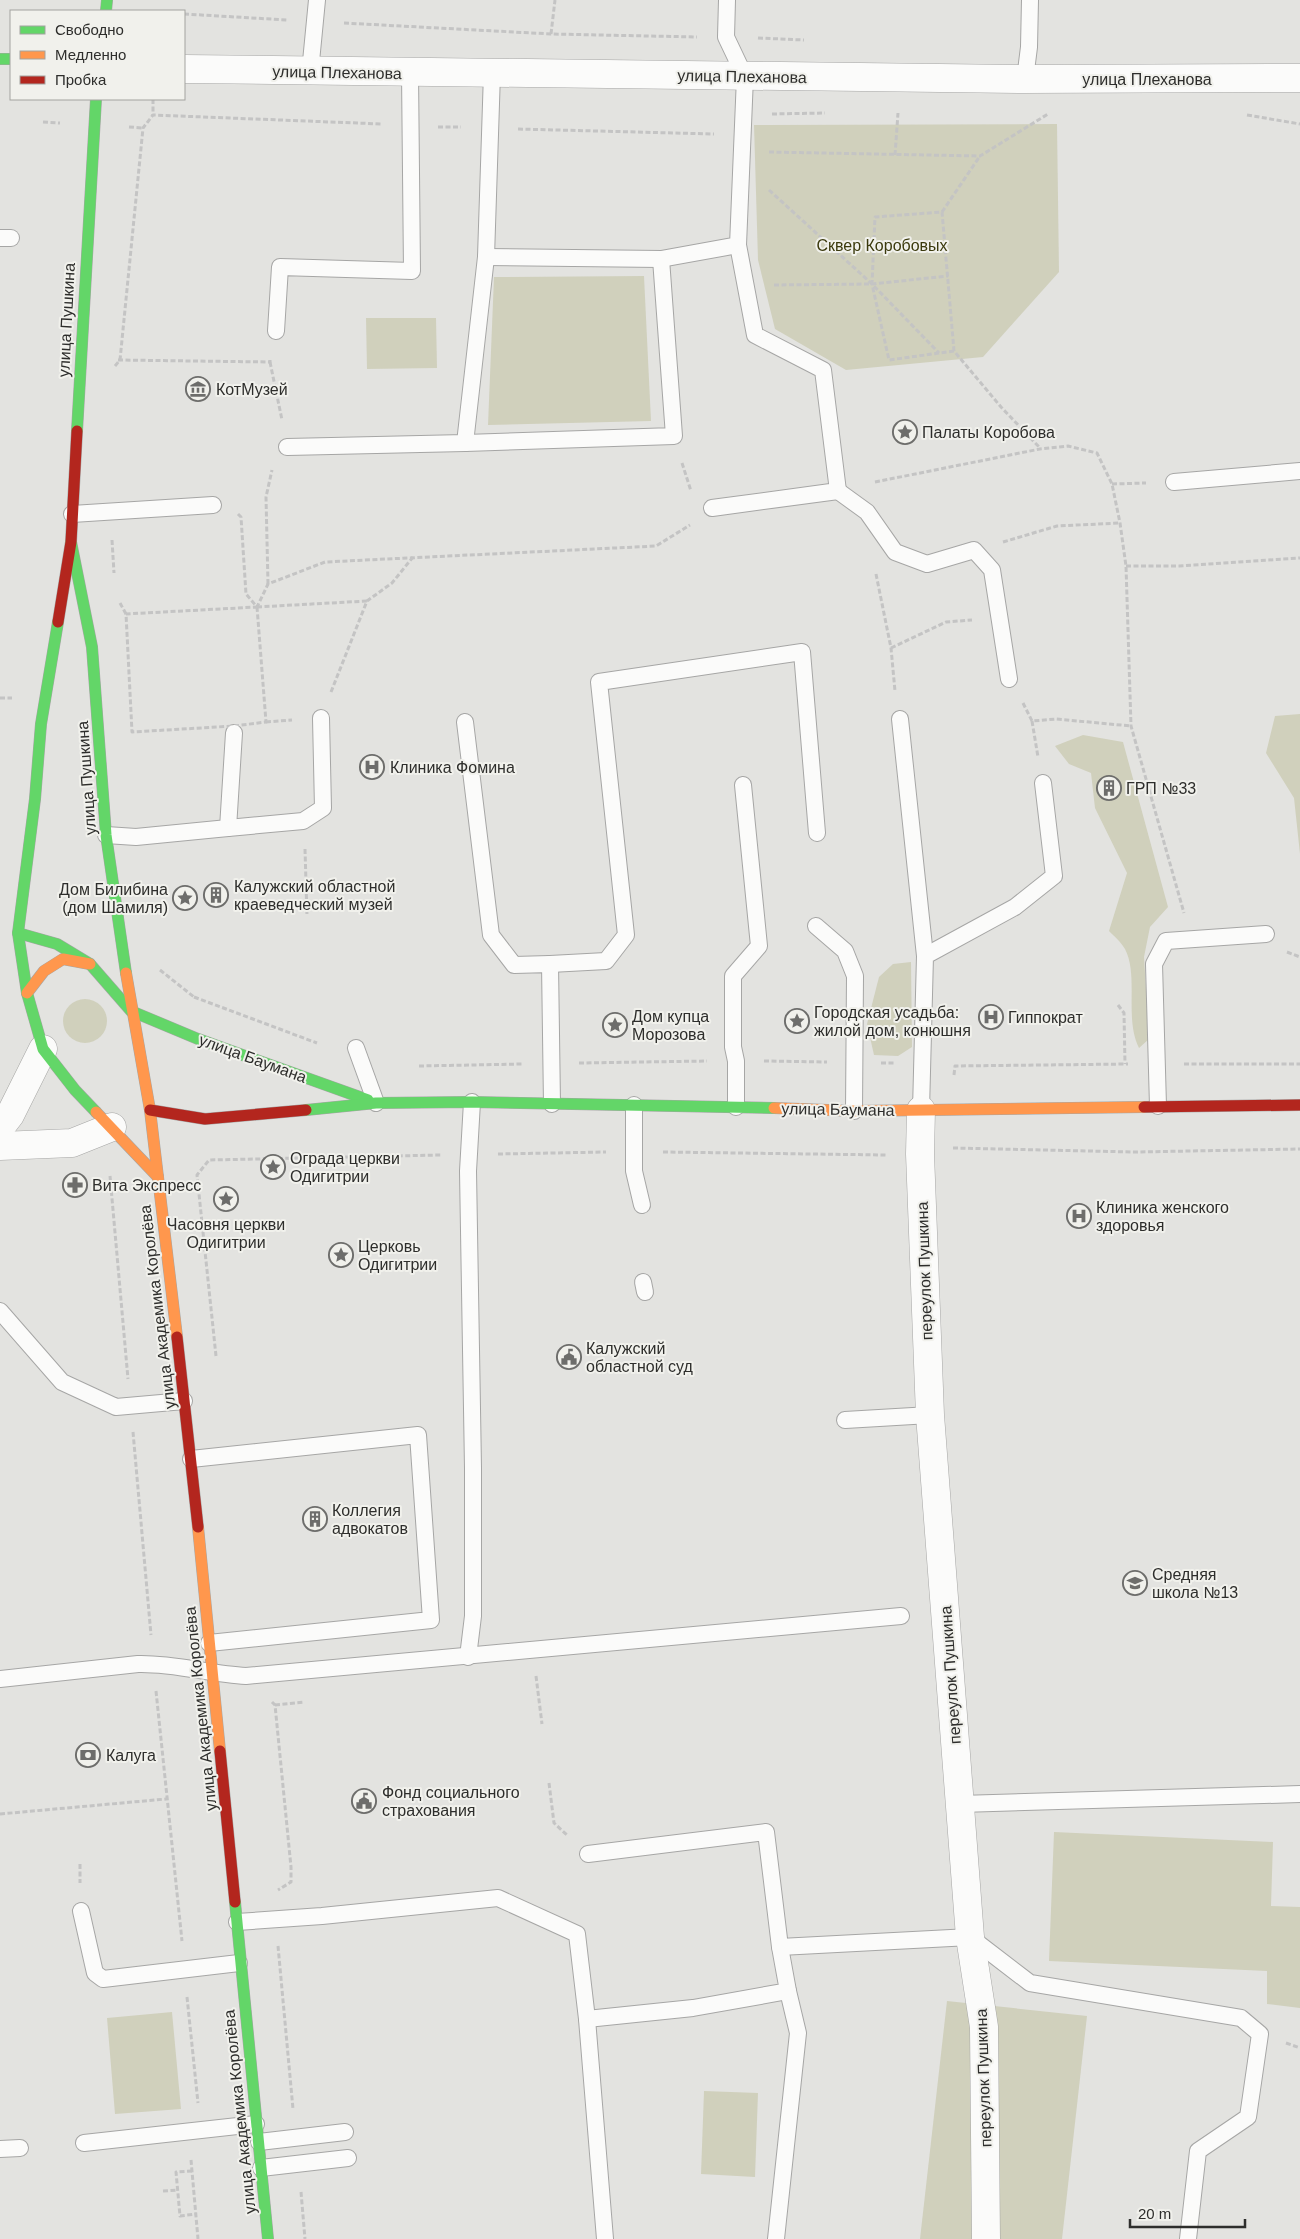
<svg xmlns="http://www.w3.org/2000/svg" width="1300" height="2239" viewBox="0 0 1300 2239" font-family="Helvetica,sans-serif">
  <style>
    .green { fill: #d0d0bc }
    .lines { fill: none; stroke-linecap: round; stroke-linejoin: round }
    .lane-casing { stroke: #a6a6a5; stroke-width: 18 }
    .street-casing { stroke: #a6a6a5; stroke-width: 29 }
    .fast-casing { stroke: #a6a6a5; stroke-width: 12 }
    .slow-casing { stroke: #a6a6a5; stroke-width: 12 }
    .jam-casing { stroke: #a6a6a5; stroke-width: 12 }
    .path { stroke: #c4c4c4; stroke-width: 3; stroke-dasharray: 5 2.5; stroke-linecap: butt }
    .lane { stroke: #fbfbfa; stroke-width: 16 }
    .street { stroke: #fbfbfa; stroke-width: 28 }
    .fast { stroke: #63d668; stroke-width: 11 }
    .slow { stroke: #ff974d; stroke-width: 11 }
    .jam { stroke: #b3261e; stroke-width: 11 }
    .labels { text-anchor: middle; stroke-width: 4; stroke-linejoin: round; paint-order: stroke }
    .street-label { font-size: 16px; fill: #2e2e2c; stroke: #f1f1ec }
    .park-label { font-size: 16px; fill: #3b3a0d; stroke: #f1f1ec }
    .poi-label { font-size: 16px; fill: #2e2e2c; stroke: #f1f1ec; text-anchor: start }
  </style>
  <rect width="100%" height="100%" fill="#e3e3e0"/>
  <g class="green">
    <path d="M1057,124L1059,272L983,357L846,370L775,329L758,260L754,125Z"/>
    <path d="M644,276L651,421L488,425L494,277Z"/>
    <path d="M366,318H436L437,368L367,369Z"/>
    <path d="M1300,714V854L1294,798L1266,753L1275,716Z"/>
    <path d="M1083,735L1123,742L1168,907L1150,927L1144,957L1149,1039L1139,1048C1124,1018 1139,976 1125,949C1121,942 1114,936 1109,931L1127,873L1095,808L1091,773L1069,764L1055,746Z"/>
    <path d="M911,962L912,1047L898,1056L874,1055L867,1024L879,977L893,964Z"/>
    <circle cx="85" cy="1021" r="22"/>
    <path d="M1054,1832L1273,1842L1271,1906L1300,1907V2008L1267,2004V1971L1049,1961Z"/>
    <path d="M947,2001L1087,2016L1062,2239H920Z"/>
    <path d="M172,2012L181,2109L115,2114L107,2018Z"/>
    <path d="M704,2091L758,2093L755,2177L701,2174Z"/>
  </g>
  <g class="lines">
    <defs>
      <g id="lane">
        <path d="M310,72L317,0"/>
        <path d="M1025,79L1029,47L1030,0"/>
        <path d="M0,238H11"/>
        <path d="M486,257L661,259L738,245L745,77L726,37L727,0"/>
        <path d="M276,331L280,267L412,271L410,73"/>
        <path d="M465,443L674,436L661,259"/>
        <path d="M287,447L465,443L486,257L492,73"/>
        <path d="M1174,482L1300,471"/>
        <path d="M838,491L867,512L895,552L927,564L974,550L992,570L1009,679"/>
        <path d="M712,508L838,491L823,370L755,335L738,245"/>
        <path d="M72,514L213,505"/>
        <path d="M900,719L925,956"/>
        <path d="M465,722L491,935L514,965L550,964L552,1104"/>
        <path d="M228,828L303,821L323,808L321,718"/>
        <path d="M106,835L136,837L228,828L234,733"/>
        <path d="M816,926L845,951L855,976L854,1111"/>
        <path d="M550,964L606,961L626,935L599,682L802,652L817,833"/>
        <path d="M356,1048L376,1103"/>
        <path d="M634,1105V1171L642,1205"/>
        <path d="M1158,1106L1154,964L1166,941L1266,934"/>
        <path d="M736,1107V1061L733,1047V976L759,946L743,785"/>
        <path d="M921,1110L925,956L1015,907L1054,876L1043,783"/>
        <path d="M643,1282L645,1292"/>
        <path d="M0,1311L62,1382L116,1407L184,1401"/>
        <path d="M845,1420L930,1415"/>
        <path d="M191,1459L418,1435L431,1620L209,1643"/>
        <path d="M468,1657L473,1616V1468L468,1171L472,1102"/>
        <path d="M0,1679L138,1664C174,1663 210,1674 246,1676L901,1616"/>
        <path d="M960,1804L1300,1794"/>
        <path d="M588,1854L766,1832L780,1947L970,1937L1030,1983L1241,2018L1260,2034L1248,2117L1198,2151L1188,2239"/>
        <path d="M81,1911L95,1973L103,1979L239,1963"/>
        <path d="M237,1922L322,1916L498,1898L577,1934L587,2019L693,2008L788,1991L780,1947"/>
        <path d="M587,2019L605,2239"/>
        <path d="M259,2142L345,2132"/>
        <path d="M84,2143L256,2124"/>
        <path d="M0,2149L20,2148"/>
        <path d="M261,2168L348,2158"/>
        <path d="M776,2239L798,2033L788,1991"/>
      </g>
      <g id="street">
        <path d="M184,69L1025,79L1300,78"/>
        <path d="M921,1110L920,1154L930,1415L970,1937L984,2027L986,2239"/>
        <path d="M0,1128L10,1115L43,1049"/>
        <path d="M0,1146L72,1143L112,1127"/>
      </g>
      <g id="fast">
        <path d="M106,11L107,0"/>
        <path d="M0,59H11"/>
        <path d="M77,431L96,99"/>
        <path d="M71,542L92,647L106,835L126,973"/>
        <path d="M58,622L41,724L35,799L18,933L27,993L43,1049L75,1090L96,1112"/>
        <path d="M18,933L57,944L90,964L131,1011L198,1039L368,1100"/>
        <path d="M306,1110L376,1103L472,1102L774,1108"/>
        <path d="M235,1902L268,2239"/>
      </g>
      <g id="slow">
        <path d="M126,973L150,1110L177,1337"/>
        <path d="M27,993L44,971L63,959L90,964"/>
        <path d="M774,1108L854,1111L1144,1107"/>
        <path d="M96,1112L158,1177"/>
        <path d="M198,1527L220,1751"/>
      </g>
      <g id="jam">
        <path d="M58,622L71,542L77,431"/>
        <path d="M1144,1107L1300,1105"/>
        <path d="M150,1110L205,1119L306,1110"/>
        <path d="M177,1337L198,1527"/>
        <path d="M220,1751L235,1902"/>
      </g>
    </defs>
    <use href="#lane" class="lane-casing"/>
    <use href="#street" class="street-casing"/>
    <use href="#fast" class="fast-casing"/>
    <use href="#slow" class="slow-casing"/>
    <use href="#jam" class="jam-casing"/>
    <g class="path">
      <path d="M184,14L287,20"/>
      <path d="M344,23L551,34L697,37"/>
      <path d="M551,34L555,0"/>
      <path d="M758,38L804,40"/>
      <path d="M153,99V115"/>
      <path d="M772,114L825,113"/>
      <path d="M1247,115L1300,124"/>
      <path d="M43,122L60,123"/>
      <path d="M129,127L143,128"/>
      <path d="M438,127H461"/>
      <path d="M518,129L714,134"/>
      <path d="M769,152L980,156L1048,114"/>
      <path d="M895,155L898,113"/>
      <path d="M769,190L872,284L939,353"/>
      <path d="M942,212L980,156"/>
      <path d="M774,285L872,284L948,276"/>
      <path d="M954,351L889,360L872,284L875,217L942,212L954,351L1001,407L1040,448"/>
      <path d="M118,360L270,362V360"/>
      <path d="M270,362L282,420"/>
      <path d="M115,366L120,360L143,128L153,115L382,124"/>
      <path d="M682,463L691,491"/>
      <path d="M875,482L1040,449L1068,446L1097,453L1112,484L1120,523L1126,566L1131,726L1184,913"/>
      <path d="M1112,484L1146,483"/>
      <path d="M238,514L241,517L246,594L257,607L268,584L325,562L656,546L690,525"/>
      <path d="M112,540L114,573"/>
      <path d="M1003,542L1057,526L1120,523"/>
      <path d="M1126,566H1179L1300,558"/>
      <path d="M876,574L891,648L895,691"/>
      <path d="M268,584L266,497L272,470"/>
      <path d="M120,603L126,614"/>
      <path d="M257,607L266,722L234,726L132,732L126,614Z"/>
      <path d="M257,607L367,601"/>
      <path d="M891,648L946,622L972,620"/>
      <path d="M331,692L367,601L392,583L413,557"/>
      <path d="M0,698H12"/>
      <path d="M1023,703L1032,721L1056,719L1131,726"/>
      <path d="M1032,721L1038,757"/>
      <path d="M266,722L292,720"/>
      <path d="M305,849L307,916"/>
      <path d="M1287,952L1300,957"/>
      <path d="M160,970L194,997"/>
      <path d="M194,997L317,1043"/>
      <path d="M1118,1005L1124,1013L1125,1064"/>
      <path d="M764,1061L827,1062"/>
      <path d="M579,1063L707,1061"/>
      <path d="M881,1063H895"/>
      <path d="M1184,1064H1300"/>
      <path d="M419,1066L522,1064"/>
      <path d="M954,1075L955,1066L1128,1064"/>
      <path d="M953,1148L1135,1152L1300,1149"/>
      <path d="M663,1152L886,1155"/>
      <path d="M498,1154L606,1152"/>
      <path d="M110,1176L128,1379"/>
      <path d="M216,1356L197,1175L209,1160L441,1155"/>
      <path d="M133,1432L151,1635"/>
      <path d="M536,1676L542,1724"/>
      <path d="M156,1691L182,1941"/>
      <path d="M272,1702L275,1705L291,1867V1882L278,1890"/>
      <path d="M275,1705L304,1702"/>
      <path d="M549,1783L554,1823L568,1836"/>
      <path d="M0,1814L166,1799"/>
      <path d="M80,1864V1883"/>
      <path d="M278,1946L293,2109"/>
      <path d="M187,1997L198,2103"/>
      <path d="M1286,2043L1300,2048"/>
      <path d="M191,2160L198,2239"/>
      <path d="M192,2171L176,2172L180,2216L196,2214"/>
      <path d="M163,2191L178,2190"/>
      <path d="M301,2192L305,2239"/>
    </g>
    <use href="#lane" class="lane"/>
    <use href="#street" class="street"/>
    <use href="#fast" class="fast"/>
    <use href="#slow" class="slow"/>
    <use href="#jam" class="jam"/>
  </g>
  <defs>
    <symbol id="museum-ring" viewBox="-11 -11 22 22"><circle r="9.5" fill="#f1f1ec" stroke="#6d6d6b" stroke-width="1.5"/><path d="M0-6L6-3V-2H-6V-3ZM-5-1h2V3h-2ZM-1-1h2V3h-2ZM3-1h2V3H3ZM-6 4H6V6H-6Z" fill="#6d6d6b"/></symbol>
    <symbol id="sight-ring" viewBox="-11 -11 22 22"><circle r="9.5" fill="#f1f1ec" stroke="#6d6d6b" stroke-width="1.5"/><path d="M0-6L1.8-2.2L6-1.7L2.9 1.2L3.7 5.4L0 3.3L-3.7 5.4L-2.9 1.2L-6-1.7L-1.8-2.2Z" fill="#6d6d6b"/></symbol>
    <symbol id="hospital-ring" viewBox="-11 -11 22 22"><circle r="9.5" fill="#f1f1ec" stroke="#6d6d6b" stroke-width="1.5"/><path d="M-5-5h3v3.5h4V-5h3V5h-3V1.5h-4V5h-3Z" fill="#6d6d6b"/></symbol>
    <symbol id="building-ring" viewBox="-11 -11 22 22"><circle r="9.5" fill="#f1f1ec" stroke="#6d6d6b" stroke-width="1.5"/><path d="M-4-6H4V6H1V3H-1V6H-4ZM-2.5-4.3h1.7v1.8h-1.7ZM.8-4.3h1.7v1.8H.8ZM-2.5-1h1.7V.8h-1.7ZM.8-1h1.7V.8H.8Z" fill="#6d6d6b"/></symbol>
    <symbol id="pharmacy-ring" viewBox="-11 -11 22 22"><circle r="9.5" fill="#f1f1ec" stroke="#6d6d6b" stroke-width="1.5"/><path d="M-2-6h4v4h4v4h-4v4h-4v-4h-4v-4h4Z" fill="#6d6d6b"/></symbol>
    <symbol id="civic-ring" viewBox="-11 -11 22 22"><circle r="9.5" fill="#f1f1ec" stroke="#6d6d6b" stroke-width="1.5"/><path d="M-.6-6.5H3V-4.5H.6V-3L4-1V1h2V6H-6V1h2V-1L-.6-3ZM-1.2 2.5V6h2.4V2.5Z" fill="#6d6d6b"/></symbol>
    <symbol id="school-ring" viewBox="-11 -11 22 22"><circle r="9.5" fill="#f1f1ec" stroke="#6d6d6b" stroke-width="1.5"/><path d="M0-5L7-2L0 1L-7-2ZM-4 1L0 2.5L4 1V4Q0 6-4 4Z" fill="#6d6d6b"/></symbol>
    <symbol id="bank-ring" viewBox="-11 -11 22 22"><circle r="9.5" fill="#f1f1ec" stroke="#6d6d6b" stroke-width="1.5"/><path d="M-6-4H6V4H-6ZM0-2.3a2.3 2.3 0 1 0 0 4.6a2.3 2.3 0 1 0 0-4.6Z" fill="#6d6d6b"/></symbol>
  </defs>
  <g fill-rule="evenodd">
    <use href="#museum-ring" x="184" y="375" width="28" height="28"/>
    <use href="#sight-ring" x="891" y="418" width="28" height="28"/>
    <use href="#hospital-ring" x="358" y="753" width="28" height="28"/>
    <use href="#building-ring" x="1095" y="774" width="28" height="28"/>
    <use href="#building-ring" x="202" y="881" width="28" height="28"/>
    <use href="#sight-ring" x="171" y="884" width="28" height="28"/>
    <use href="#hospital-ring" x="977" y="1003" width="28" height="28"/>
    <use href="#sight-ring" x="783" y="1007" width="28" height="28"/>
    <use href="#sight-ring" x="601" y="1011" width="28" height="28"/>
    <use href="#sight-ring" x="259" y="1153" width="28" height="28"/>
    <use href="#pharmacy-ring" x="61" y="1171" width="28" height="28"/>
    <use href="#sight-ring" x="212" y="1185" width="28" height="28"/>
    <use href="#hospital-ring" x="1065" y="1202" width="28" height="28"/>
    <use href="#sight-ring" x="327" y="1241" width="28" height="28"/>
    <use href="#civic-ring" x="555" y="1343" width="28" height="28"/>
    <use href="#building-ring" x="301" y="1505" width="28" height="28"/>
    <use href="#school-ring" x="1121" y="1569" width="28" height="28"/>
    <use href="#bank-ring" x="74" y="1741" width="28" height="28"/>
    <use href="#civic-ring" x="350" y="1787" width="28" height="28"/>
  </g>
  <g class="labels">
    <g class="street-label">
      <text transform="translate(337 72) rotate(1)" y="6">улица Плеханова</text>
      <text transform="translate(742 76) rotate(1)" y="6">улица Плеханова</text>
      <text x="1147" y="85">улица Плеханова</text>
      <text transform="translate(66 320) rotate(-87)" y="6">улица Пушкина</text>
      <text transform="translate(86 778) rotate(-94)" y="6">улица Пушкина</text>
      <text transform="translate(253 1058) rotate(20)" y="6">улица Баумана</text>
      <text transform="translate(838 1109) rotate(1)" y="6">улица Баумана</text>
      <text transform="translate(924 1271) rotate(-92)" y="6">переулок Пушкина</text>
      <text transform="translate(157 1307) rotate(-97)" y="6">улица Академика Королёва</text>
      <text transform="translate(950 1675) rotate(-94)" y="6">переулок Пушкина</text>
      <text transform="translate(200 1709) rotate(-96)" y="6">улица Академика Королёва</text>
      <text transform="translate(983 2078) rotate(-92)" y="6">переулок Пушкина</text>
      <text transform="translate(239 2112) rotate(-96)" y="6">улица Академика Королёва</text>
    </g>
    <g class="park-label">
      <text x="882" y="251">Сквер Коробовых</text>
    </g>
    <g class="poi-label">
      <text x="216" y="395">КотМузей</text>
      <text x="922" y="438">Палаты Коробова</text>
      <text x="390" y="773">Клиника Фомина</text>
      <text x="1126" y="794">ГРП №33</text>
      <text x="234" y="892">Калужский областной<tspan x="234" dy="18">краеведческий музей</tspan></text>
      <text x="168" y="895" text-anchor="end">Дом Билибина<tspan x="168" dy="18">(дом Шамиля)</tspan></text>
      <text x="814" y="1018">Городская усадьба:<tspan x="814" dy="18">жилой дом, конюшня</tspan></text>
      <text x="632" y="1022">Дом купца<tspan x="632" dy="18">Морозова</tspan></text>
      <text x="1008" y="1023">Гиппократ</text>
      <text x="290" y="1164">Ограда церкви<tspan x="290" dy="18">Одигитрии</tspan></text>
      <text x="92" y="1191">Вита Экспресс</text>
      <text x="1096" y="1213">Клиника женского<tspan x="1096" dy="18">здоровья</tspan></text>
      <text x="226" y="1230" text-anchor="middle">Часовня церкви<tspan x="226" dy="18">Одигитрии</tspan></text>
      <text x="358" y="1252">Церковь<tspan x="358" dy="18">Одигитрии</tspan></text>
      <text x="586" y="1354">Калужский<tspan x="586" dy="18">областной суд</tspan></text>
      <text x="332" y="1516">Коллегия<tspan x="332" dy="18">адвокатов</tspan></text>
      <text x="1152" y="1580">Средняя<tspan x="1152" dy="18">школа №13</tspan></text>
      <text x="106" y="1761">Калуга</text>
      <text x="382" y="1798">Фонд социального<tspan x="382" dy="18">страхования</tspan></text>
    </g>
  </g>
  <rect x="10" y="10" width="175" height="90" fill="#f1f1ec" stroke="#a3a39f"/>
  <rect x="20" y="26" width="25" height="8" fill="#63d668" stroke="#a3a39f"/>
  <text x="55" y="35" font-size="15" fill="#2e2e2c">Свободно</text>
  <rect x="20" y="51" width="25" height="8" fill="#ff974d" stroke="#a3a39f"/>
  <text x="55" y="60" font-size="15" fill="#2e2e2c">Медленно</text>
  <rect x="20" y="76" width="25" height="8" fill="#b3261e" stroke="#a3a39f"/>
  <text x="55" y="85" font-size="15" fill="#2e2e2c">Пробка</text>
  <path d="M1130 2219v8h115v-8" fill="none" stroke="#2e2e2c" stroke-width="2.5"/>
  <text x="1138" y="2219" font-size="15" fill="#2e2e2c" stroke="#f1f1ec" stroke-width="4" paint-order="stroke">20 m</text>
</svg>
